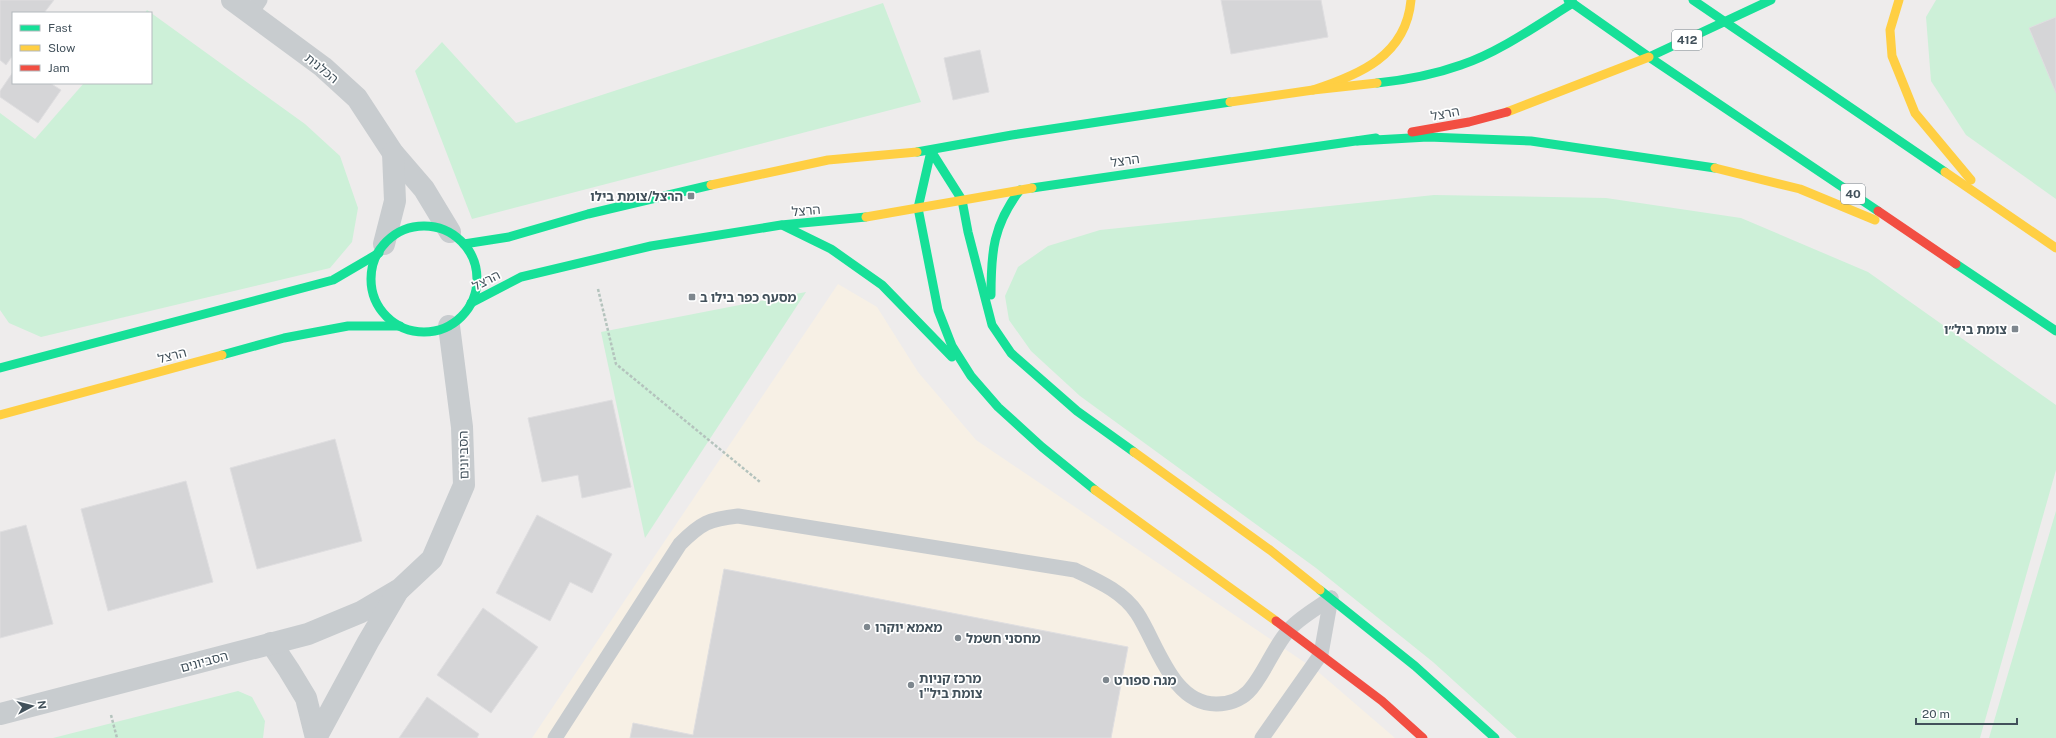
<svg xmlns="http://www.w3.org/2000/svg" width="2056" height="738" viewBox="0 0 2056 738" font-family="'Public Sans','Noto Sans Hebrew',sans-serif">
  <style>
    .commercial { fill: #f7f0e5 }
    .green { fill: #cdf0d8 }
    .building { fill: #d5d5d7; stroke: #dfdee0 }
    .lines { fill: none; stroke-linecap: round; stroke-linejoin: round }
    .path { stroke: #b4c3bd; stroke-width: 2.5; stroke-dasharray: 3 2; stroke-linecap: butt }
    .lane { stroke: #c8cccf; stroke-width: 15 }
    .street { stroke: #c8cccf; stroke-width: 22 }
    .fast { stroke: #16e098; stroke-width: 9 }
    .slow { stroke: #ffcf43; stroke-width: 9 }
    .jam { stroke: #f24e42; stroke-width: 9 }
    .poi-dot { fill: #7e878e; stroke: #fff; stroke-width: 1.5 }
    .labels { text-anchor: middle; stroke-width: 3.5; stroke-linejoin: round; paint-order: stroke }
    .shield { fill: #fff; stroke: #7b858c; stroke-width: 1 }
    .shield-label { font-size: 12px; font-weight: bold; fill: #42515b }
    .street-label { font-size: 13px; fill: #42515b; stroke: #fff }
    .poi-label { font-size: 13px; font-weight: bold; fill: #42515b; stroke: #fff; text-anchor: start }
  </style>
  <rect width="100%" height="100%" fill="#eeecec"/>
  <path class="commercial" d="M838,284L877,307L918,372L976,440L1316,670L1395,738H532Z"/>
  <g class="green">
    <path d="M1936,0H2056V199L1966,135L1931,81L1926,17Z"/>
    <path d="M883,3L921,102L472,219L415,71L442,42L516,123Z"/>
    <path d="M147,10L305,124L340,156L358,208L352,242L330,268L41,337L9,323L0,310V113L35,139L84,83H151V13H145Z"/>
    <path d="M1434,195L1606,198L1741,218L1868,272L2056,405V470L1980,738H1517L1433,662L1316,568L1080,396L1031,351L1009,320L1005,296L1018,267L1048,246L1100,230Z"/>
    <path d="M806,292L645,538L601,332Z"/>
    <path d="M2056,511V738H1989Z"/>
    <path d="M238,691L252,697L265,721L263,738H53Z"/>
  </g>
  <g class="building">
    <path d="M0,0H54L44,13H13V55L6,65L0,60Z"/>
    <path d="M1221,0H1321L1328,37L1231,54Z"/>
    <path d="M2056,17V93L2029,28Z"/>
    <path d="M980,50L989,92L953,100L944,58Z"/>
    <path d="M13,72V83H50L61,90L38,123L0,97V91Z"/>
    <path d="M612,400L631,487L582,498L578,475L542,482L528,418Z"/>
    <path d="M335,439L362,541L257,569L230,468Z"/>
    <path d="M186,481L213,582L108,611L81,509Z"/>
    <path d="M537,515L612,554L592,593L570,582L550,621L496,593Z"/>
    <path d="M26,525L53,624L0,638V532Z"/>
    <path d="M724,569L1128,647L1111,738H630L633,723L693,735Z"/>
    <path d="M483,608L538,647L491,713L437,675Z"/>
    <path d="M427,697L479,734L477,738H399Z"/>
  </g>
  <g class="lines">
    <g class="path">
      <path d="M598,289L616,364L760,482"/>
      <path d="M111,715L117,738"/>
    </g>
    <g class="lane">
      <path d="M251,13L260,0"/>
      <path d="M555,738L680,544C701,523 709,519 738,516L1075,570C1098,581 1122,591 1137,613C1157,643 1172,705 1217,704C1228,704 1240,700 1248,692C1263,677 1273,648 1288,631C1297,619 1319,607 1331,598"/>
      <path d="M1262,738L1321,654L1331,598"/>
    </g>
    <g class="street">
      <path d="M232,0L323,67L357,98L393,153L424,189L450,232"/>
      <path d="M384,244L395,201L393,153"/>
      <path d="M271,643L289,670L306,698L316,738"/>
      <path d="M0,714L308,634L361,612L400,589L432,559L464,485L462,427L449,326"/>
      <path d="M316,738L368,642L398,591"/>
    </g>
    <g class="fast">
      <path d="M1568,0L1649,57L1878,211"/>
      <path d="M1693,0L1945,172"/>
      <path d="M1649,57L1771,0"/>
      <path d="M1377,83C1406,80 1433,75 1461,65C1498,53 1539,24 1573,3"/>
      <path d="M1357,141L1428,137L1531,141L1715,168"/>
      <path d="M931,151L962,200L968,232L992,325L1011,353L1077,411L1134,452"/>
      <path d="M931,151L918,208L938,310L952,346L971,376L998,407L1042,447L1095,490"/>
      <path d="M917,152L1012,135L1230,102"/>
      <path d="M1032,188L1376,138"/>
      <path d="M782,225L831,249L882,285L952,357"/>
      <circle cx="424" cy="279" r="53"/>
      <path d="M464,244L509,237L588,214L711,185"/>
      <path d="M1956,264L2056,331"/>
      <path d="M991,295C991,252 993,225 1020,190"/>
      <path d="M471,303L521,277L651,246L781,225L866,217"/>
      <path d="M222,355L284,338L348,326H400"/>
      <path d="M0,368L333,280L379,253"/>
      <path d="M1320,590L1415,666L1495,738"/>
    </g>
    <g class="slow">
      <path d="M1899,0L1890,30L1892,56L1915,113L1971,180"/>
      <path d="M1313,90C1359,75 1406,56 1411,0"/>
      <path d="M1230,102L1313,90L1377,83"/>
      <path d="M1507,112L1649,57"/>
      <path d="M1715,168L1800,189L1875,220"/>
      <path d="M1945,172L2056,248"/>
      <path d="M711,185L828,160L917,152"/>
      <path d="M866,217L1032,188"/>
      <path d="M0,415L222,355"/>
      <path d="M1134,452L1270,550L1320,590"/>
      <path d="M1095,490L1276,621"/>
    </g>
    <g class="jam">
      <path d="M1412,132L1469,122L1507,112"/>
      <path d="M1878,211L1956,264"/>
      <path d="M1276,621L1382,701L1423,738"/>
    </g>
  </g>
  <g class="poi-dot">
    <rect x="687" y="192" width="8" height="8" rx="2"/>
    <rect x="688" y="293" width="8" height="8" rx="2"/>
    <rect x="2011" y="325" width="8" height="8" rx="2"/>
    <circle cx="867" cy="627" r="4"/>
    <circle cx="958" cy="638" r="4"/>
    <circle cx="1106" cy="680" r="4"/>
    <circle cx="911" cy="685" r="4"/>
  </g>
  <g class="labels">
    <g class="shield">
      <rect x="1672" y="30" width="30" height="20" rx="3"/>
      <rect x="1841" y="184" width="24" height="20" rx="3"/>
    </g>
    <g class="shield-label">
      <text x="1687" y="44">412</text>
      <text x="1853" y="198">40</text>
    </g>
    <g class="street-label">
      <text transform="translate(322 68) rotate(39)" y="5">הכלנית</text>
      <text transform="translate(1445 113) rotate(-11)" y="5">הרצל</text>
      <text transform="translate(1125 160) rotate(-8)" y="5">הרצל</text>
      <text transform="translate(806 210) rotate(-5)" y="5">הרצל</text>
      <text transform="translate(486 280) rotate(-27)" y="5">הרצל</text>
      <text transform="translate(172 355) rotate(-15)" y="5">הרצל</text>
      <text transform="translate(463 455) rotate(-91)" y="5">הסביונים</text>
      <text transform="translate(204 661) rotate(-15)" y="5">הסביונים</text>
    </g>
    <g class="poi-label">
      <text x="683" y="201" text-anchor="end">הרצל/צומת בילו</text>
      <text x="700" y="302">מסעף כפר בילו ב</text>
      <text x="2007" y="334" text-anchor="end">צומת ביל״ו</text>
      <text x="875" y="632">מאמא יוקרו</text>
      <text x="966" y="643">מחסני חשמל</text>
      <text x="919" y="683">מרכז קניות<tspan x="919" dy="15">צומת ביל"ו</tspan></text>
      <text x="1114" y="685">מגה ספורט</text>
    </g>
  </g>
  <rect x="12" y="12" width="140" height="72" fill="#ffffff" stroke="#b3b9bd"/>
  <rect x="20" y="25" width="20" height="6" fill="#16e098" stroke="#b3b9bd"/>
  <text x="48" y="32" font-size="12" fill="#42515b">Fast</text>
  <rect x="20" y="45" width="20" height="6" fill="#ffcf43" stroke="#b3b9bd"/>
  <text x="48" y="52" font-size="12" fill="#42515b">Slow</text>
  <rect x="20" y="65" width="20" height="6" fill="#f24e42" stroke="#b3b9bd"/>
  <text x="48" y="72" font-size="12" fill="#42515b">Jam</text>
  <g transform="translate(32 706) rotate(83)" stroke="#ffffff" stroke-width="3" paint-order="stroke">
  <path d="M0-3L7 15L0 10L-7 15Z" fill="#42515b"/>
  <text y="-6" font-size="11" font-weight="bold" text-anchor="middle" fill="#42515b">N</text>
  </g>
  <path d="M1916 718v6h101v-6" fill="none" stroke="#42515b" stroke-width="2"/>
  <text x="1922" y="718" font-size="12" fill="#42515b" stroke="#ffffff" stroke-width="3" paint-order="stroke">20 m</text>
</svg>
